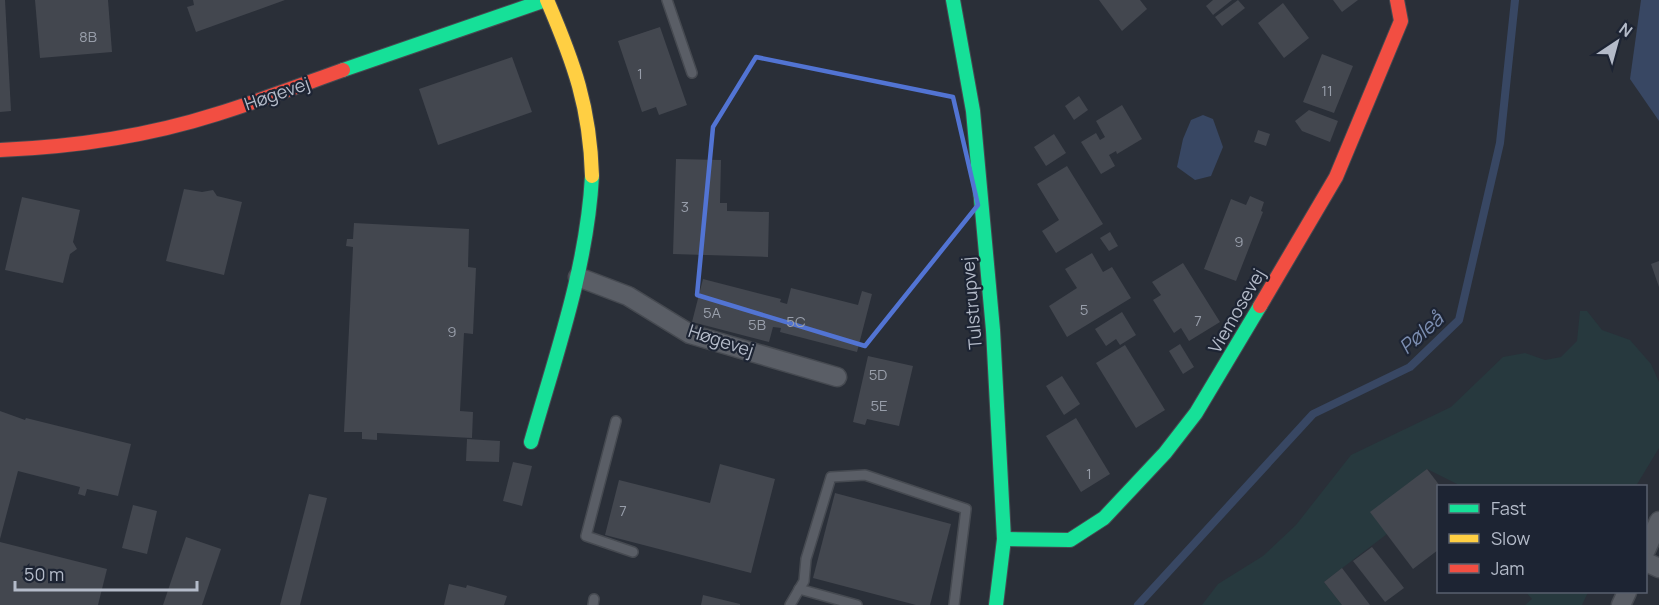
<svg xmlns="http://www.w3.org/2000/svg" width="1659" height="605" viewBox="0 0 1659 605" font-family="Manrope,sans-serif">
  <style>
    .green { fill: #27393e }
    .water { fill: #384763 }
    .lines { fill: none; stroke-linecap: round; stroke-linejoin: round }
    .stream { stroke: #384763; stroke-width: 8 }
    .building { fill: #43474f }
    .lane-casing { stroke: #464a51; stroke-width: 12 }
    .street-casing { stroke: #464a51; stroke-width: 21 }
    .fast-casing { stroke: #464a51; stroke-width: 16 }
    .slow-casing { stroke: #464a51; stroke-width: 16 }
    .jam-casing { stroke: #464a51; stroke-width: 16 }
    .lane { stroke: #5a5e66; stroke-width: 9 }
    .street { stroke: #5a5e66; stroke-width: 18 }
    .fast { stroke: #16e098; stroke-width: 14 }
    .slow { stroke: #ffcf43; stroke-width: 14 }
    .jam { stroke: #f24e42; stroke-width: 14 }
    .marked { fill: none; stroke: #5274d3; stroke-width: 4.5; stroke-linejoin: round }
    .labels { text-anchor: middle; stroke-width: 4.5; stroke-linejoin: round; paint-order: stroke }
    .number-label { font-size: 15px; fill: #989eaa }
    .street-label { font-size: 18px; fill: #b4bbc9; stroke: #1d2433 }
    .water-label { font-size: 20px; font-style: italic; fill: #7c8eb1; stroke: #1d2433 }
  </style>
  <rect width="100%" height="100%" fill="#2a2f38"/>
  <g class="green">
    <path d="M1580,311H1587L1602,330L1630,340L1651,364L1659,382V448L1636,486H1461L1427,469L1387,534L1324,582L1342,605H1202L1218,584L1263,556L1296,525L1351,455L1451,407L1503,357L1525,353L1545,360L1561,357L1577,341Z"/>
    <path d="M1526,592H1588L1582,605H1525L1532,599Z"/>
  </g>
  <g class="water">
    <path d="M1641,0H1659V121L1630,79Z"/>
    <path d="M1203,115L1213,119L1223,147L1211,176L1195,180L1177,167L1183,139L1191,120Z"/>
  </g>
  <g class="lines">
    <path class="stream" d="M1138,605L1313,414L1410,367L1459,320L1500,143L1515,0"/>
  </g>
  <g class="building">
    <path d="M0,0H5L11,111L0,112Z"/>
    <path d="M35,0H108L112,52L40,58Z"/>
    <path d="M193,0H285L196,32L187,7L194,5Z"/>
    <path d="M1099,0H1140L1147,9L1122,31Z"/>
    <path d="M1213,0H1232L1213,15L1206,6Z"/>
    <path d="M1238,0L1245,8L1222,26L1215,17Z"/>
    <path d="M1333,0H1358L1342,12Z"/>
    <path d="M1283,3L1309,38L1284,58L1258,23Z"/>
    <path d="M660,27L687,105L659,115L656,107L642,112L618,41Z"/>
    <path d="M1322,54L1353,66L1334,113L1303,102Z"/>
    <path d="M512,57L532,112L438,145L419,89Z"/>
    <path d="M1079,96L1088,110L1074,120L1065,106Z"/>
    <path d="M1122,105L1142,139L1117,154L1116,151L1109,155L1115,166L1101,174L1081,142L1096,133L1100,140L1105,137L1096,121Z"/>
    <path d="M1309,110L1338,121L1330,142L1302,131L1295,121Z"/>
    <path d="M1258,130L1270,134L1266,146L1254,142Z"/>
    <path d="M1054,134L1066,153L1046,166L1034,147Z"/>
    <path d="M676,159L721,160L720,203H727V211L769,212L768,257L673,254Z"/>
    <path d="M1067,166L1103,224L1056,253L1042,231L1059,220L1037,184Z"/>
    <path d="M184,189L202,192L213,190L217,196L242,202L224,275L166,261Z"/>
    <path d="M1250,196L1264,202L1261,211L1263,212L1236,281L1204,269L1231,199L1246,205Z"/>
    <path d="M22,197L80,210L73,242L77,249L70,254L63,283L5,270Z"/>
    <path d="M354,223L469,229L468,267L476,268L473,334L464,333L460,411L473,412L472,438L377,433V440L362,439V432H344L353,247L346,246L347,239H353Z"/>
    <path d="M1110,232L1118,246L1109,251L1100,238Z"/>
    <path d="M1092,253L1103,272L1112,267L1131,298L1067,337L1049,306L1077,288L1065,269Z"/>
    <path d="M1659,261V287L1651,264Z"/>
    <path d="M1183,263L1220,322L1189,341L1181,328L1174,333L1153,300L1161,295L1152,282Z"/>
    <path d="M703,279L781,299L780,302L787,304L791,288L858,305L862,291L872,294L857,352L780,332L781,328L773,327L769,342L692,322Z"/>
    <path d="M1122,312L1136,335L1120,345L1116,339L1106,346L1095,329Z"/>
    <path d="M1180,344L1194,367L1183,374L1169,351Z"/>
    <path d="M1125,345L1165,410L1136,428L1096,363Z"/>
    <path d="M868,356L913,366L899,426L867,419L865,425L853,422Z"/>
    <path d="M1062,376L1080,404L1064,415L1046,386Z"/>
    <path d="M0,411L25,420L26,418L131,444L118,496L87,489L85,496L78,494L80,487L18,471L0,539Z"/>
    <path d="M1076,418L1110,474L1081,492L1046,436Z"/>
    <path d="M467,439L500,441L499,462L466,461Z"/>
    <path d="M513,462L532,466L522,506L503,501Z"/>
    <path d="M720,464L775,479L751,573L605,535L619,480L710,503Z"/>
    <path d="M1427,469L1440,486L1438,550L1413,569L1370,512Z"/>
    <path d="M835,493L951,524L930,605H916L813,578Z"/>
    <path d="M309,494L327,498L300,605H280Z"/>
    <path d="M133,505L157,511L147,554L122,548Z"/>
    <path d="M186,537L221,549L202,605H163Z"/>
    <path d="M0,542L107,569L98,605H0Z"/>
    <path d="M1372,547L1404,588L1385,602L1353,561Z"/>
    <path d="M1342,568L1370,605H1342L1324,582Z"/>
    <path d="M449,584L466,588L467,585L507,596L504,605H444Z"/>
    <path d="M703,595L740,604V605H701Z"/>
  </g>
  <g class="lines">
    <defs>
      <g id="lane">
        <path d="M667,0L692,73"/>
        <path d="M616,421L586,536L633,552"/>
        <path d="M799,589L857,605"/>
        <path d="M593,605L594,599"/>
        <path d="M790,605L804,581L806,559L831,477L865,475L966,509L954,605"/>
      </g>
      <g id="street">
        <path d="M578,277L628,296L690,334L837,377"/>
        <path d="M1646,550L1659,521"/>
        <path d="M1646,562L1659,568"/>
        <path d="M1621,605L1627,592"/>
      </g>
      <g id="fast">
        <path d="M953,0L973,111L993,330L1004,539L996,605"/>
        <path d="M343,70L546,0"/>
        <path d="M531,442C556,354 587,268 592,176"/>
        <path d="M1004,539L1070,540L1104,518L1165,453L1196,413L1260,306"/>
      </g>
      <path id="slow" d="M547,0C574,63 590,107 592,176"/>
      <g id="jam">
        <path d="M0,150C72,147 148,136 217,114C259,101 301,85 343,70"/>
        <path d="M1260,306L1336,177L1401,21L1397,0"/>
      </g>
    </defs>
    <use href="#lane" class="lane-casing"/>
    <use href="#street" class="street-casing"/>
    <use href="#fast" class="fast-casing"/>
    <use href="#slow" class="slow-casing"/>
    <use href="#jam" class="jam-casing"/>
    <use href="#lane" class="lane"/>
    <use href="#street" class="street"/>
    <use href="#fast" class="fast"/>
    <use href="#slow" class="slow"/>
    <use href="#jam" class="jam"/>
  </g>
  <path class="marked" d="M756,57L953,97L978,205L865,346L697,295L713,127Z"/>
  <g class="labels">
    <g class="number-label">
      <text x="88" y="42">8B</text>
      <text x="640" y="79">1</text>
      <text x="1327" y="96">11</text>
      <text x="685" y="212">3</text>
      <text x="1239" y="247">9</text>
      <text x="1084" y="315">5</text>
      <text x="712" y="318">5A</text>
      <text x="1198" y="326">7</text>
      <text x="796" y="327">5C</text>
      <text x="757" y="330">5B</text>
      <text x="452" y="337">9</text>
      <text x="878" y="380">5D</text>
      <text x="879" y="411">5E</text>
      <text x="1089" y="479">1</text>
      <text x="623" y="516">7</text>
    </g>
    <g class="street-label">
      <text transform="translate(277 94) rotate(-19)" y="6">Høgevej</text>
      <text transform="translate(972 303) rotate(-95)" y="6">Tulstrupvej</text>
      <text transform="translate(1237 311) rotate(-60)" y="6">Viemosevej</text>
      <text transform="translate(721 341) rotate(18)" y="6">Høgevej</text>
    </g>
    <g class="water-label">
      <text transform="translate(1421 333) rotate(-42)" y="7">Pøleå</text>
    </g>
  </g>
  <rect x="1437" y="485" width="210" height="108" fill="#1d2433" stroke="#59606f" stroke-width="1.5"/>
  <rect x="1449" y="504" width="30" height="9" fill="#16e098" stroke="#59606f" stroke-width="1.5"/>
  <text x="1491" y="515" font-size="18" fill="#b4bbc9">Fast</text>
  <rect x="1449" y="534" width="30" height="9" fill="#ffcf43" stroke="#59606f" stroke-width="1.5"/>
  <text x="1491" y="545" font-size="18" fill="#b4bbc9">Slow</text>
  <rect x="1449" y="564" width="30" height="9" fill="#f24e42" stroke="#59606f" stroke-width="1.5"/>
  <text x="1491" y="575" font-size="18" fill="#b4bbc9">Jam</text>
  <g transform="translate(1617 42) rotate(36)" stroke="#1d2433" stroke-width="4.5" paint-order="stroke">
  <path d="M0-4.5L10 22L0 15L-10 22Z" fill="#b4bbc9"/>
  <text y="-9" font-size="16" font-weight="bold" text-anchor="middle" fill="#b4bbc9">N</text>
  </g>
  <path d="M15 581v9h182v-9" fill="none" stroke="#b4bbc9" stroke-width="3"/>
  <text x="24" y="581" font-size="18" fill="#b4bbc9" stroke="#1d2433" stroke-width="4.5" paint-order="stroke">50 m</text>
</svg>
